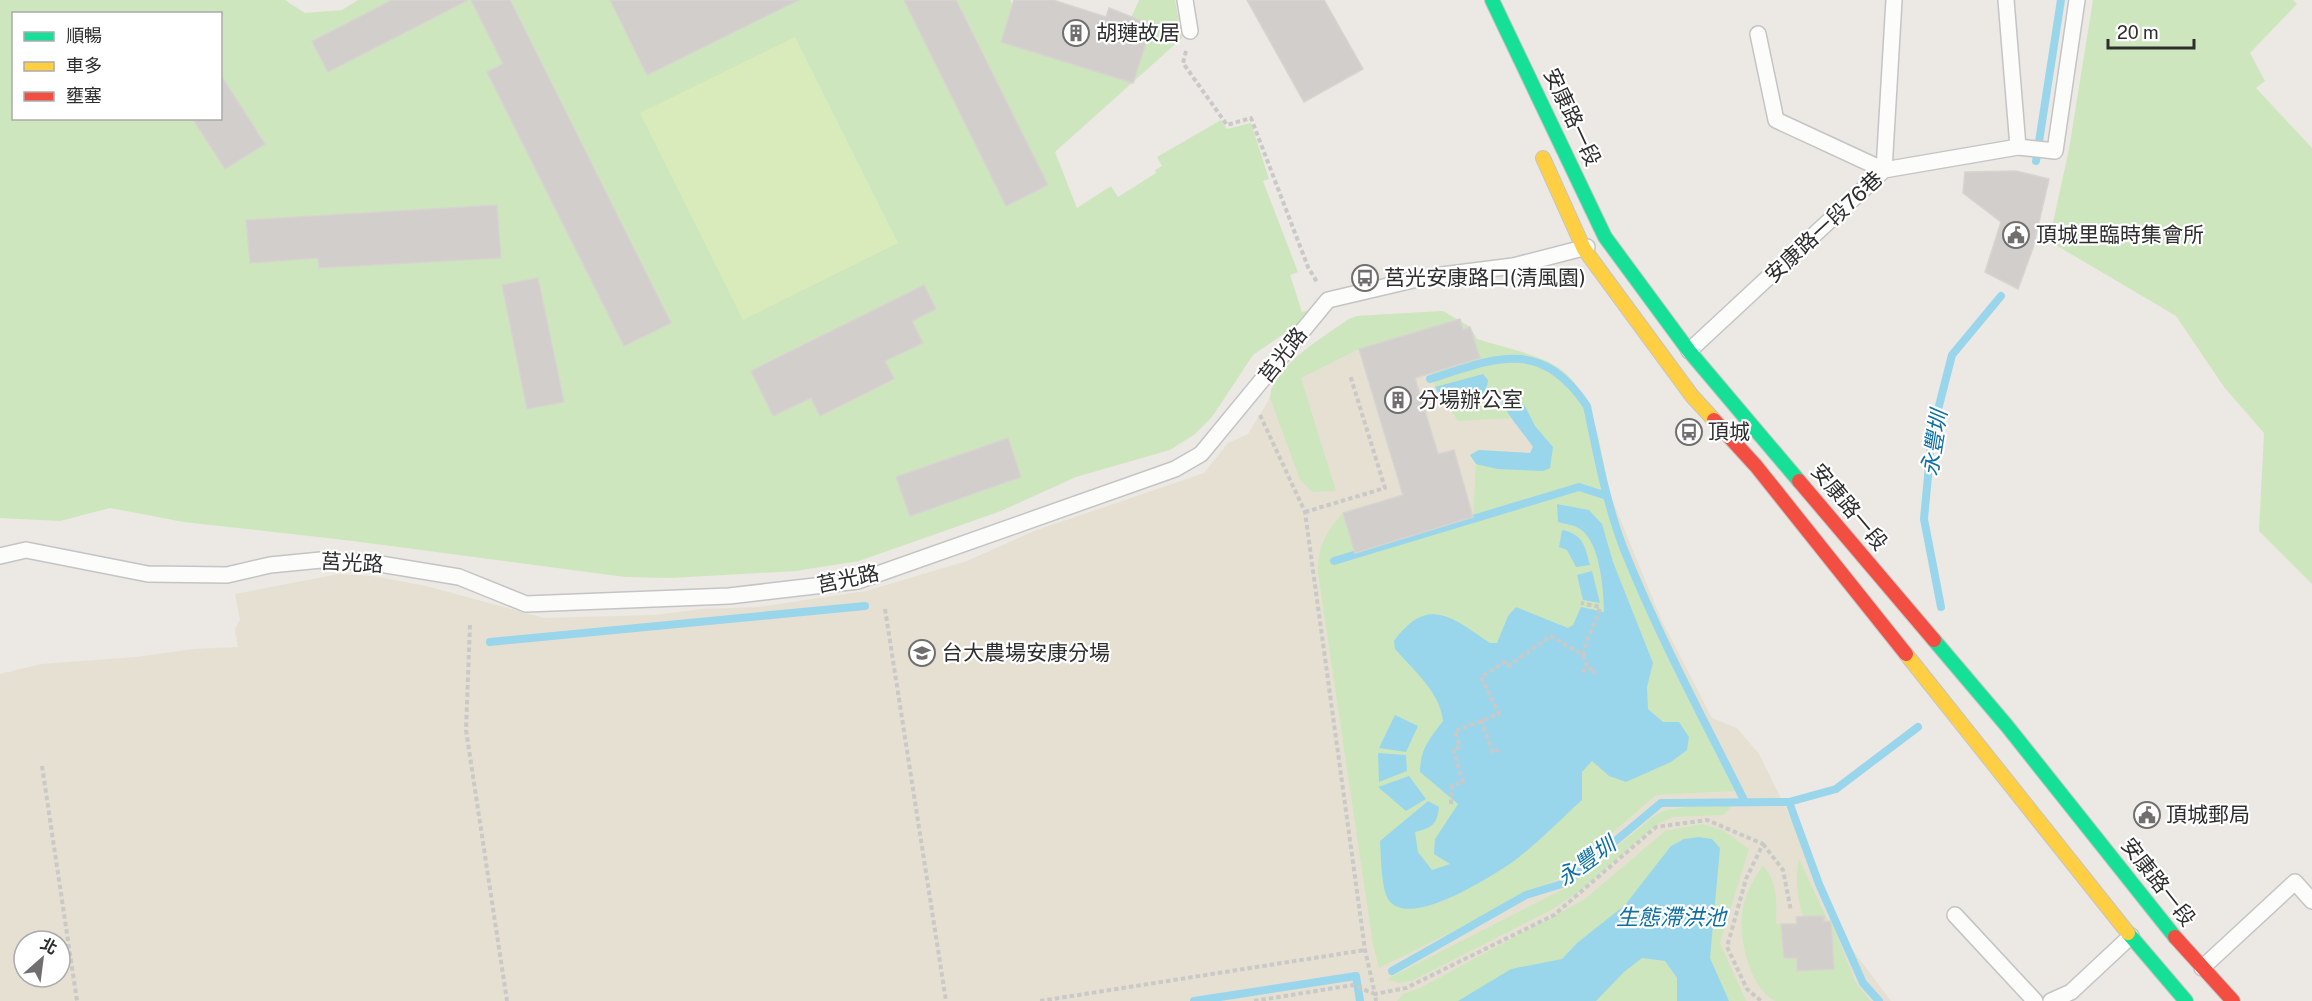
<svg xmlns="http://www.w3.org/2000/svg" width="2312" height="1001" viewBox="0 0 2312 1001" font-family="'Public Sans','Noto Sans TC',sans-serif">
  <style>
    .education { fill: #e6e0d3; fill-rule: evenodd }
    .green { fill: #cee6be; fill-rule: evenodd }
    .pitch { fill: #d9eabb }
    .water { fill: #99d6ec }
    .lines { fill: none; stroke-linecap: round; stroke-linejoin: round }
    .stream { stroke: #99d6ec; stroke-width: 8 }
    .building { fill: #d1cecb; stroke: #d7d4d0; stroke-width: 1.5 }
    .lane-casing { stroke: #c5c4c5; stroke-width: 18 }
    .fast-casing { stroke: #c5c4c5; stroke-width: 16 }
    .slow-casing { stroke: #c5c4c5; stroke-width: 16 }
    .jam-casing { stroke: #c5c4c5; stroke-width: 16 }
    .path { stroke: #c9c9c8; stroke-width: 4; stroke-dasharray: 4.5 3; stroke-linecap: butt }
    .lane { stroke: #fcfcfb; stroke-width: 15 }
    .fast { stroke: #16e098; stroke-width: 14 }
    .slow { stroke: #ffcf43; stroke-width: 14 }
    .jam { stroke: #f24e42; stroke-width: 14 }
    .labels { text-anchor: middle; stroke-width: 4.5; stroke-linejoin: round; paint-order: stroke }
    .poi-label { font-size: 21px; fill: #2e2e2e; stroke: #fff; text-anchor: start }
    .street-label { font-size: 21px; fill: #2e2e2e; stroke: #fff }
    .water-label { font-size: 22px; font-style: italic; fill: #0d6fa3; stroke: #fff }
  </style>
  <rect width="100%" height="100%" fill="#ece8e4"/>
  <path class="education" d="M1443,311L1470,327L1477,339L1544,360L1578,387L1589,405L1610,494L1661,619L1712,718L1737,728L1759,754L1805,847L1848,944L1891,1001H0V674L41,664L136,657L193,649L238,647L235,629L240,620L235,594L339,574L373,576L426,586L544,618L654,615L702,609L758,607L866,591L967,561L1034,531L1204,473L1228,443L1248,434L1270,398L1271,389L1297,356L1349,319L1357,316ZM24,941H60V977H24Z"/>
  <g class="green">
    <path d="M0,0H285L305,13L342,10L358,0H1010L1013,5L1002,42L1133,83L1151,25L1131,18L1139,0H1175L1182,38L1055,152L1077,208L1111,186L1118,197L1156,173L1155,170L1162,166L1157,157L1221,120L1227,129L1251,123L1269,179L1263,181L1298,272L1290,275L1302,312L1309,310L1311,315L1253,355L1212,417L1195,434L1170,450L1076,477L1001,511L859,561L796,571L671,578L625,577L353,541L184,522L110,508L60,521L0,518ZM14,14H220V118H14Z"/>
    <path d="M2093,0H2293L2297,4L2250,53L2265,81L2256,88L2312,148V584L2259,531L2264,433L2224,387L2176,316L2049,241L2069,149Z"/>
    <path d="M1443,311L1470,327L1477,339C1499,346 1523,351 1544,360C1595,381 1598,441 1609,488L1602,489C1629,591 1689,696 1735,791L1656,795L1560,878L1379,968L1373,945L1318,573C1317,547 1326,532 1343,513L1355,552L1473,517L1476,464L1470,455L1479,450L1530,453L1533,447L1514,418L1458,421L1435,387L1419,331L1359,349L1301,378L1336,491L1313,492L1300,480L1270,398C1272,367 1326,335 1349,319L1357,316Z"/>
    <path d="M1694,806H1732L1723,815L1673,817L1656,825L1577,893L1551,910L1412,981L1399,983L1387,979L1567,887L1654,816L1666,810Z"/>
    <path d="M1702,824L1723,830L1749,849L1720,943L1746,1001H1397L1403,994L1420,988L1585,899L1665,831Z"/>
    <path d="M1799,859L1828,921H1831L1856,983L1871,1001H1775C1748,987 1736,931 1744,903C1748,889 1755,877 1763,865C1778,884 1777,901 1776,924L1797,923L1796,917L1803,916C1797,896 1795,880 1799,859Z"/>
  </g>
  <path class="pitch" d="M795,37L898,243L743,320L640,113Z"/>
  <g class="water">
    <path d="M1483,374L1488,380C1486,401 1465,421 1445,404C1440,400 1438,391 1435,387Z"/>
    <path d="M1509,397L1525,406L1535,426L1553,447L1550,468L1543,471L1497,469L1476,464L1470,455L1479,450L1530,453L1533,447C1525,435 1503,410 1501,399Z"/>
    <path d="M1557,504L1589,510L1602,524L1613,562L1653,663L1647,687L1648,709L1663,722H1679L1689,737L1687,750L1671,762L1626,782L1609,776L1592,761L1582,772V800C1560,820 1538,843 1514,861C1492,876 1408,931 1388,899C1381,887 1381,855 1380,841L1428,801L1439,807C1437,825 1432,828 1415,832L1418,852L1432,870L1450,864L1434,854L1435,839L1458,804L1420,772C1420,749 1430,738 1443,721C1440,692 1414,671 1395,649L1394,641C1428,594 1453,618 1490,643H1497L1508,616L1516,607L1568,628L1573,625L1581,607L1604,612C1604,592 1600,541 1580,529C1575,525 1564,524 1558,522Z"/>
    <path d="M1562,530C1583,534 1585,546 1590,565L1576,567L1567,550L1559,547Z"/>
    <path d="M1592,571L1600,603L1583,600L1577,575Z"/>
    <path d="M1395,715L1418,726L1406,752L1379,748Z"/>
    <path d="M1378,753L1406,755L1407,771L1379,782Z"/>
    <path d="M1409,776L1426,799L1406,811L1378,787Z"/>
    <path d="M1699,837L1712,839L1720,848L1710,958L1729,1001H1677V978L1665,961L1642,958L1624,972L1596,1001H1458L1511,969L1562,959L1577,943L1625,905L1671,846L1684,839Z"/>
  </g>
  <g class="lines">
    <g class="stream">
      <path d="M2036,161L2061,0"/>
      <path d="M1430,379C1496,358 1540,337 1587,406C1597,453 1606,502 1623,547C1658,635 1703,718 1745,802"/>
      <path d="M1334,561L1579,487L1607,496"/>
      <path d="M1941,607L1924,519L1932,433L1952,355L2001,296"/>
      <path d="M490,642L865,606"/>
      <path d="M1789,802L1819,884L1863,983L1879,1001"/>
      <path d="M1392,971L1526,895L1565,883L1661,803L1789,802L1836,789L1918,727"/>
      <path d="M1194,1001L1356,976L1360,1001"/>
    </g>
  </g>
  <g class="building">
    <path d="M392,0H468L328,72L312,41Z"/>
    <path d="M471,0H510L671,323L624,346L487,72L503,64Z"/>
    <path d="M610,0H799L647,75Z"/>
    <path d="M904,0H956L1048,185L1006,206Z"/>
    <path d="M1014,0H1053L1106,17L1109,8L1152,25L1133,83L1001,42Z"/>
    <path d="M1247,0H1324L1363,69L1304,102Z"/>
    <path d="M220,74L265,144L225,169L192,118H220Z"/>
    <path d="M2016,171L2049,179L2033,248L2018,289L1985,272L2001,222L1963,193L1965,172Z"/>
    <path d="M497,205L501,258L319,268L318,258L250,263L246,220Z"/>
    <path d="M538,278L564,402L527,409L502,285Z"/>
    <path d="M924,285L936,309L912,321L923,343L885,361L894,379L820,416L811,398L773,416L751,371Z"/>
    <path d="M1460,319L1463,330L1470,327L1480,358L1415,378L1438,454L1454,450L1473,517L1355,553L1343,513L1403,495L1359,349Z"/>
    <path d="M1008,438L1021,477L910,516L896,477Z"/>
    <path d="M1809,916H1824V922L1831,921L1834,969L1797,971V958H1784L1781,924H1797L1796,917Z"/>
  </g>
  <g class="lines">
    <defs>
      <g id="lane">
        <path d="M1185,0L1190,31"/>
        <path d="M1758,34L1776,120L1884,170L1894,0"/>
        <path d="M2018,147L2055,151L2077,0"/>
        <path d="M1689,351L1884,170L2018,147L2006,0"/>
        <path d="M0,556L26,550L148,574L227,575L270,565L321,560L368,562L459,577L526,604L729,596L858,581L1175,469L1201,454L1328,300L1426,277L1513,266L1587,247"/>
        <path d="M1955,915L2035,1001"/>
        <path d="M2202,968L2295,882L2312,901"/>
        <path d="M2051,1001L2071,992L2131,936"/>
      </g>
      <g id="fast">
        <path d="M1492,0L1605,237L1689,351L1799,481"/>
        <path d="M1934,640L2007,726L2175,937"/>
        <path d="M2128,933L2186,1001"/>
      </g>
      <g id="slow">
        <path d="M1543,158L1584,249L1692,396L1714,420"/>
        <path d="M1906,654L2128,933"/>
      </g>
      <g id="jam">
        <path d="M1714,420L1756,466L1906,654"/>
        <path d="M1799,481L1934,640"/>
        <path d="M2175,937L2233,1001"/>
      </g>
    </defs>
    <use href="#lane" class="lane-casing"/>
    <use href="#fast" class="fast-casing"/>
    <use href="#slow" class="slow-casing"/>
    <use href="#jam" class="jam-casing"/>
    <g class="path">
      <path d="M1186,51L1183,63L1227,125L1251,118L1308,267L1317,282"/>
      <path d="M1260,415L1305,512L1365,950L1375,994L1406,988L1554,915L1656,827L1707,820L1763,844L1746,879L1727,947L1747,989L1761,1001"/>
      <path d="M1305,512L1385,488L1350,375"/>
      <path d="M885,609L946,1001"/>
      <path d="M470,625L466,730L507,1001"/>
      <path d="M1583,655L1588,669L1593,668L1595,674"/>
      <path d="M1582,672L1588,669"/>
      <path d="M1481,720L1493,752L1499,750"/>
      <path d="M42,766L77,1001"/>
      <path d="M1451,804L1452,785L1463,782L1453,749L1460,747L1455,731L1499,714L1481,677L1505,662L1508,666L1551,636L1583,655C1586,637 1596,625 1600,607L1581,603"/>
      <path d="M1763,844L1783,870L1791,911"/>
      <path d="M1040,1001L1365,950"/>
      <path d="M1254,1001L1353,985L1375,994L1376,1001"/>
    </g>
    <use href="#lane" class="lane"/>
    <use href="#fast" class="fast"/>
    <use href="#slow" class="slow"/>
    <use href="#jam" class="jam"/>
  </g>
  <defs>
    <symbol id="building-ring" viewBox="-11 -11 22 22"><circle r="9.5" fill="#fff" stroke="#706f6e" stroke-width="1.5"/><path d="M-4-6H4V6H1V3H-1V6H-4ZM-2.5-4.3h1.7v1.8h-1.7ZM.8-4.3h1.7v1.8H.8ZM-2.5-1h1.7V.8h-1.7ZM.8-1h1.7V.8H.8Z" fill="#706f6e"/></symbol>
    <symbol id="civic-ring" viewBox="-11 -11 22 22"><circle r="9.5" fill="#fff" stroke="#706f6e" stroke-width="1.5"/><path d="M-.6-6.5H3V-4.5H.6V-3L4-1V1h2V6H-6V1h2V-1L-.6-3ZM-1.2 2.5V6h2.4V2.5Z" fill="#706f6e"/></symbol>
    <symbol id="bus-ring" viewBox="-11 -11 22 22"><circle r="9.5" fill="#fff" stroke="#706f6e" stroke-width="1.5"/><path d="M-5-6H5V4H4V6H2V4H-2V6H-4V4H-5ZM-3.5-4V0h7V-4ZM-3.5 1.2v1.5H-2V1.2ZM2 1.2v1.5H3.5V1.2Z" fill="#706f6e"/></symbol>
    <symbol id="university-ring" viewBox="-11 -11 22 22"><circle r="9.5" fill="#fff" stroke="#706f6e" stroke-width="1.5"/><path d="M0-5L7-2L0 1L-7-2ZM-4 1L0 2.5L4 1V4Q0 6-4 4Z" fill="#706f6e"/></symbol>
  </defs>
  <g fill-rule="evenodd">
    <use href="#building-ring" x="1061" y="18" width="30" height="30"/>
    <use href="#civic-ring" x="2001" y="220" width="30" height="30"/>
    <use href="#bus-ring" x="1350" y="263" width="30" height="30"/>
    <use href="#building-ring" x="1383" y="385" width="30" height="30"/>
    <use href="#bus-ring" x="1674" y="417" width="30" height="30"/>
    <use href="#university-ring" x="907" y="638" width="30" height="30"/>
    <use href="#civic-ring" x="2132" y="800" width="30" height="30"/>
  </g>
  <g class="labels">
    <g class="poi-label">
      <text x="1096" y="40">胡璉故居</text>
      <text x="2036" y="242">頂城里臨時集會所</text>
      <text x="1384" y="285">莒光安康路口(清風園)</text>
      <text x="1418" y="407">分場辦公室</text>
      <text x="1708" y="439">頂城</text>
      <text x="942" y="660">台大農場安康分場</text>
      <text x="2166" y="822">頂城郵局</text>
    </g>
    <g class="street-label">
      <text transform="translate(1572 117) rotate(65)" y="7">安康路一段</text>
      <text transform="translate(1824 227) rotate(-43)" y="7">安康路一段76巷</text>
      <text transform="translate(1283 355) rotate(-52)" y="7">莒光路</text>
      <text transform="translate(1849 507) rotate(50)" y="7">安康路一段</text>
      <text transform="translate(352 563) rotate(3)" y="7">莒光路</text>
      <text transform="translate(848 579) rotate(-12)" y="7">莒光路</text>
      <text transform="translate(2158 882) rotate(52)" y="7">安康路一段</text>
    </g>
    <g class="water-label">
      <text transform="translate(1934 443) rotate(-81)" y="8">永豐圳</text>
      <text transform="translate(1586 861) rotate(-36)" y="8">永豐圳</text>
      <text x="1671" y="925">生態滯洪池</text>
    </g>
  </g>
  <rect x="12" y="12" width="210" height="108" fill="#ffffff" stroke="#ababab" stroke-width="1.5"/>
  <rect x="24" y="32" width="30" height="9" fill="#16e098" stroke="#ababab" stroke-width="1.5"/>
  <text x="66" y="42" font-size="18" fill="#2e2e2e">順暢</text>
  <rect x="24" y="62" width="30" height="9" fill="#ffcf43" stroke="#ababab" stroke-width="1.5"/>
  <text x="66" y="72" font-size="18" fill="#2e2e2e">車多</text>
  <rect x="24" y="92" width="30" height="9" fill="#f24e42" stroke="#ababab" stroke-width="1.5"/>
  <text x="66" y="102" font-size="18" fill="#2e2e2e">壅塞</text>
  <g transform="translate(42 959) rotate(28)"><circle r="28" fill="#ffffff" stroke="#ababab" stroke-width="1.5"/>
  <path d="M0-4.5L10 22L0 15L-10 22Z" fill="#706f6e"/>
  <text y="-9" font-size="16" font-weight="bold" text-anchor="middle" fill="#2e2e2e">北</text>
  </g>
  <path d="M2108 39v9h86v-9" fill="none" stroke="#2e2e2e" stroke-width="3"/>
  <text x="2117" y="39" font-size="18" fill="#2e2e2e" stroke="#ffffff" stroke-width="4.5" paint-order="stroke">20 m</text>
</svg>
